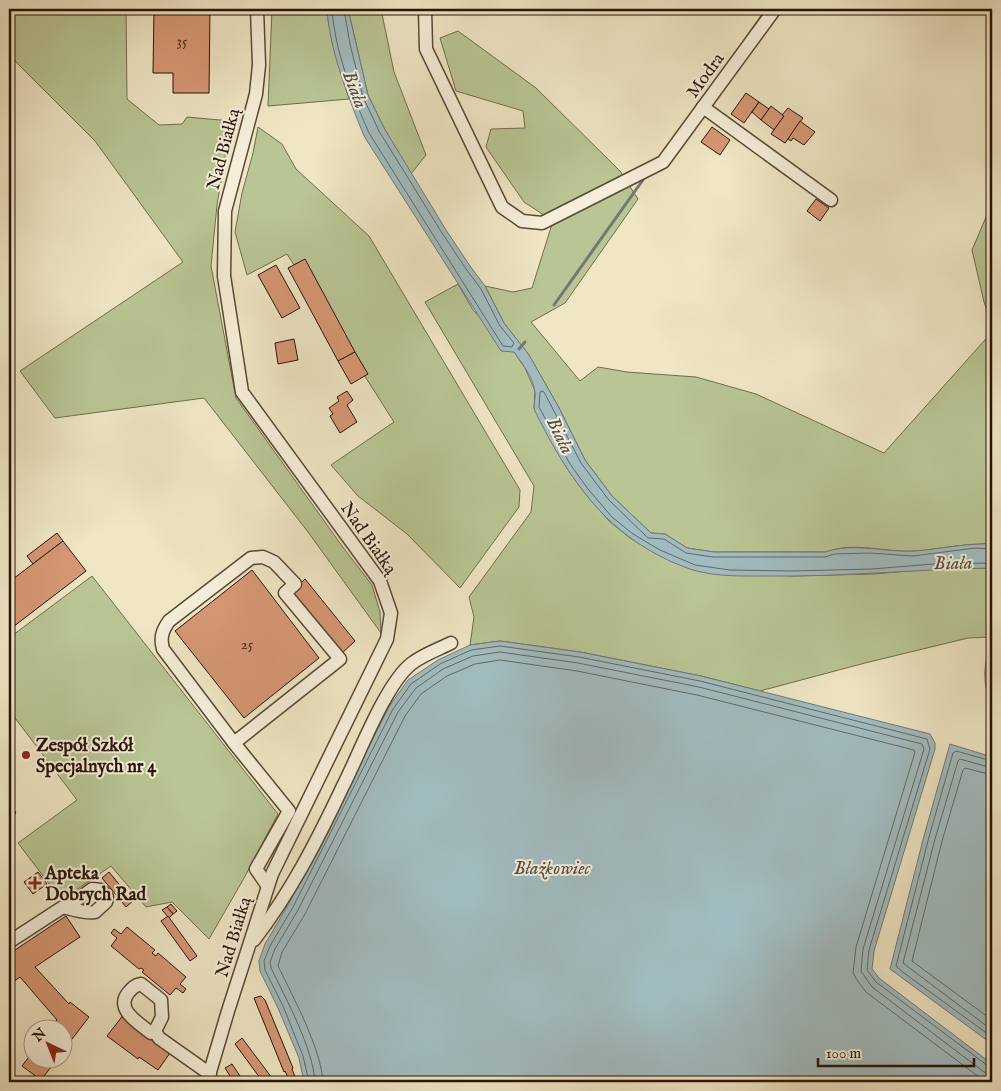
<svg xmlns="http://www.w3.org/2000/svg" width="1001" height="1091" viewBox="0 0 1001 1091" font-family="'IM FELL English',serif">
  <style>
    .green { fill: #b9c594; stroke: #706c4e }
    .water { fill: #a1bcc0; stroke: #717876 }
    .lines { fill: none; stroke-linecap: round; stroke-linejoin: round }
    .shore { stroke: #646864; stroke-width: 1 }
    .stream { stroke: #717876; stroke-width: 3 }
    .building { fill: #d69775; stroke: #281307 }
    .minor-casing { stroke: #5a4836; stroke-width: 15 }
    .minor { stroke: #f5efd9; stroke-width: 12 }
    .poi-dot { fill: #8f2418; stroke: #f5efd9; stroke-width: 2 }
    .labels { text-anchor: middle; stroke-width: 4; stroke-linejoin: round; paint-order: stroke }
    .number-label { font-size: 15px; fill: #543422 }
    .street-label { font-size: 18px; fill: #281307; stroke: #f5efd9 }
    .poi-label { font-size: 18px; font-weight: bold; fill: #281307; stroke: #f5efd9; text-anchor: start }
    .water-label { font-size: 19px; font-style: italic; fill: #524e48; stroke: #f5efd9 }
  </style>
  <rect width="100%" height="100%" fill="#efe6c4"/>
  <filter id="stains"><feTurbulence type="fractalNoise" baseFrequency=".004" numOctaves="4"/><feColorMatrix values="0 0 0 0 .2 0 0 0 0 .09 0 0 0 0 .02 0 0 0 .5 -.17"/></filter>
  <radialGradient id="worn" r=".72"><stop offset=".6" stop-color="#630" stop-opacity="0"/><stop offset="1" stop-color="#630" stop-opacity=".3"/></radialGradient>
  <g class="green">
    <path d="M9,9H126L127,99L159,125L182,124L187,117L231,121L217,205L211,266L236,398L345,550L372,585L380,612L381,633L308,532L204,398L55,418L20,371L183,262L95,141L9,55Z"/>
    <path d="M272,9H327C329,39 340,69 349,99L268,106Z"/>
    <path d="M348,9H381L394,72L426,155L411,174L384,128L368,95Z"/>
    <path d="M458,31L536,88L620,171L638,199L565,303L531,322L580,381L598,367L627,372L696,377L756,394L884,453L992,332V544C966,543 941,549 915,551C886,553 854,541 826,552H714L687,548L665,534L651,533L612,496L585,460L558,406L529,355L504,323L485,286L513,292L532,288L553,221L524,202L486,147L491,129L525,128L523,111L456,91L440,38Z"/>
    <path d="M258,127L282,144L296,169L369,236L520,490L519,507L460,588L407,534L358,496L331,465L394,422L287,254L247,275L235,232L242,193L253,153Z"/>
    <path d="M992,203V324L984,302L972,250Z"/>
    <path d="M458,284L473,310L514,352L525,368L535,391L534,408L566,467L584,492L609,521L630,538L658,554L694,570L792,576L873,574L933,569L992,568V637L968,638L865,663L760,691L701,676L580,652L500,641L470,645L474,617L469,597L531,512L534,486L425,302Z"/>
    <path d="M92,576L278,814L243,880L209,939L172,902L146,907L111,866L66,897L53,889L18,843L77,800L9,710V638Z"/>
  </g>
  <g class="water">
    <path d="M327,9H348L368,95L384,128L446,230L470,266L485,286L504,323L529,355L558,406L585,460L612,496L651,533L665,534L687,548L714,552H825C854,542 886,553 915,551C941,549 966,543 992,544V568C918,569 843,577 769,576C744,576 717,577 693,570C650,556 611,528 584,492C565,468 548,438 535,411C533,405 536,398 535,392C533,377 522,363 514,352L501,351L364,136C348,96 330,52 327,9Z"/>
    <path d="M500,641L580,652L701,676L930,734L935,743V749L874,951L872,969L879,978L992,1064V1082H304L299,1058L278,1008L260,971L259,961L265,944L288,905L389,707L408,680L438,660L470,645Z"/>
    <path d="M992,649V702C983,692 982,659 992,649Z"/>
    <path d="M950,744L992,757V1044L890,969L924,836Z"/>
  </g>
  <g class="lines">
    <g class="shore">
      <path d="M332,9C335,52 352,94 369,133L503,346L512,347L514,343L500,326L481,289L466,269L442,233L379,131L363,97L350,44L344,9"/>
      <path d="M992,549L975,548L913,556L870,553L834,554L825,557H713L686,553L664,539L648,538L608,499L581,463L544,392L542,391L540,392L539,407L570,464L588,489L612,517L633,534L660,550L695,565L730,570L791,571L872,569L933,564L992,563"/>
      <path d="M992,761L956,751L953,753L929,837L896,966L904,973L992,1037"/>
      <path d="M992,768L960,759L958,761L935,839L903,963L992,1030"/>
      <path d="M992,775L965,768L963,770L942,841L912,961L992,1020"/>
      <path d="M309,1082L303,1056L283,1006L265,970L264,961L270,946L293,907L393,709L411,684L440,664L471,650L500,646L579,657L700,681L927,739L930,749L869,950L867,970L876,982L988,1066L992,1067"/>
      <path d="M315,1082C313,1048 286,999 271,968L270,962L275,949L298,910L398,712L416,688L443,669L473,656L500,652L578,663L699,687L922,744L924,749L863,949L861,971L872,987L984,1072L992,1074"/>
      <path d="M323,1082C321,1048 293,997 278,966L282,952L305,914L405,716L421,694L447,676L475,664L500,660L577,671L697,695L914,750L915,752L856,947L853,973L857,980L866,992L979,1077L992,1081"/>
    </g>
    <g class="stream">
      <path d="M747,37L767,9"/>
      <path d="M554,305L645,177"/>
      <path d="M519,349L525,342"/>
    </g>
  </g>
  <g class="building">
    <path d="M154,9H210L209,93H173V73H153Z"/>
    <path d="M746,93L759,102L744,123L731,114Z"/>
    <path d="M759,102L769,109L761,120L752,112Z"/>
    <path d="M771,106L784,116L774,130L761,120Z"/>
    <path d="M788,108L803,118L785,143L771,134L784,116L782,115Z"/>
    <path d="M800,121L815,132L804,145L793,138L791,141L788,139Z"/>
    <path d="M712,127L730,140L720,155L701,142Z"/>
    <path d="M816,199L829,208L820,221L807,211Z"/>
    <path d="M305,259L355,352L338,361L288,268Z"/>
    <path d="M276,265L300,308L282,318L258,275Z"/>
    <path d="M294,339L298,360L278,364L275,343Z"/>
    <path d="M355,352L368,374L351,384L338,361Z"/>
    <path d="M347,391L353,400L347,405L357,422L340,433L330,416L333,414L329,408L339,401L337,397Z"/>
    <path d="M57,533L63,541L33,564L27,556Z"/>
    <path d="M63,541L86,571L9,630V582Z"/>
    <path d="M252,570L319,658L244,718L175,631Z"/>
    <path d="M305,579L355,641L341,654L292,592Z"/>
    <path d="M9,802L16,813L9,817Z"/>
    <path d="M38,872L47,884L33,894L24,882Z"/>
    <path d="M109,872L133,901L126,907L102,878Z"/>
    <path d="M171,904L177,911L173,914L167,907Z"/>
    <path d="M167,907L173,914L169,918L162,910Z"/>
    <path d="M66,916L80,937L35,967L69,1004L70,1002L89,1017L62,1052V1028H51L57,1020L20,977L13,982L9,976V954Z"/>
    <path d="M168,916L197,956L190,961L161,921Z"/>
    <path d="M127,927L155,950L152,953L156,956L158,953L186,977L180,984L186,989L183,993L176,988L170,995L142,972L144,970L141,968L139,969L111,946L117,938L111,933L114,929L121,934Z"/>
    <path d="M261,996L265,1000L293,1068L292,1069L295,1077L289,1080L285,1071L284,1072L254,998Z"/>
    <path d="M124,1014L147,1036L170,1053L158,1070L139,1057L138,1059L107,1036Z"/>
    <path d="M242,1038L275,1082H263L235,1044Z"/>
    <path d="M32,1053V1058H58L41,1080L22,1066Z"/>
    <path d="M232,1064L244,1082H234L225,1068Z"/>
  </g>
  <g class="lines">
    <defs>
      <g id="minor">
        <path d="M425,9L426,49L502,207L522,221L542,223L663,162L775,9"/>
        <path d="M703,107L831,200"/>
        <path d="M234,743L163,649C160,638 162,631 169,621L251,558L263,557L274,562L295,584L285,593L340,659L234,743L289,811L256,869L267,885"/>
        <path d="M254,940C291,892 317,841 343,786C359,755 385,685 411,664C422,655 439,649 451,643"/>
        <path d="M9,942L63,907C71,909 87,914 95,912L106,902L107,897L101,890L92,889L66,908"/>
        <path d="M141,984L161,1000L162,1017L155,1031L151,1033C139,1023 115,1010 128,993C132,988 135,985 141,984Z"/>
        <path d="M155,1031L159,1038L210,1074"/>
        <path d="M207,1082L228,1011L272,874L387,639L391,613L380,581L242,392L224,276L225,211L256,94L259,65L257,9"/>
      </g>
    </defs>
    <use href="#minor" class="minor-casing"/>
    <use href="#minor" class="minor"/>
  </g>
  <g class="poi-dot">
    <circle cx="26" cy="755" r="5"/>
    <path d="M32.5 875.5h5v5h5v5h-5v5h-5v-5h-5v-5h5z"/>
  </g>
  <g class="labels">
    <g class="number-label">
      <text x="182" y="46">35</text>
      <text x="247" y="649">25</text>
    </g>
    <g class="street-label">
      <text transform="translate(705 75) rotate(-54)" y="6">Modra</text>
      <text transform="translate(223 149) rotate(-75)" y="6">Nad Białką</text>
      <text transform="translate(369 538) rotate(55)" y="6">Nad Białką</text>
      <text transform="translate(233 937) rotate(-73)" y="6">Nad Białką</text>
    </g>
    <g class="poi-label">
      <text x="36" y="751">Zespół Szkół<tspan x="36" dy="21">Specjalnych nr 4</tspan></text>
      <text x="45" y="879">Apteka<tspan x="45" dy="21">Dobrych Rad</tspan></text>
    </g>
    <g class="water-label">
      <text transform="translate(356 89) rotate(69)" y="7">Biała</text>
      <text transform="translate(561 435) rotate(64)" y="7">Biała</text>
      <text transform="translate(953 562) rotate(-1)" y="7">Biała</text>
      <text x="552" y="874">Błażkowiec</text>
    </g>
  </g>
  <rect width="1001" height="1091" fill="none" stroke="#efe6c4" stroke-width="30"/>
  <rect x="10" y="10" width="981" height="1071" fill="none" stroke="#281307" stroke-width="2.5"/>
  <rect x="15" y="15" width="971" height="1061" fill="none" stroke="#281307"/>
  <g transform="translate(48 1044) rotate(317)"><circle r="24" fill="#f5efd9" stroke="#a39785"/>
  <path d="M0-4L9 19L0 12L-9 19Z" fill="#8f2418"/>
  <text y="-8" font-size="14" font-weight="bold" text-anchor="middle" fill="#281307">N</text>
  </g>
  <path d="M818 1058v8h156v-8" fill="none" stroke="#281307" stroke-width="2.5"/>
  <text x="826" y="1058" font-size="15" fill="#281307" stroke="#f5efd9" stroke-width="4" paint-order="stroke">100 m</text>
  <rect width="100%" height="100%" filter="url(#stains)"/>
  <rect width="100%" height="100%" fill="url(#worn)"/>
</svg>
